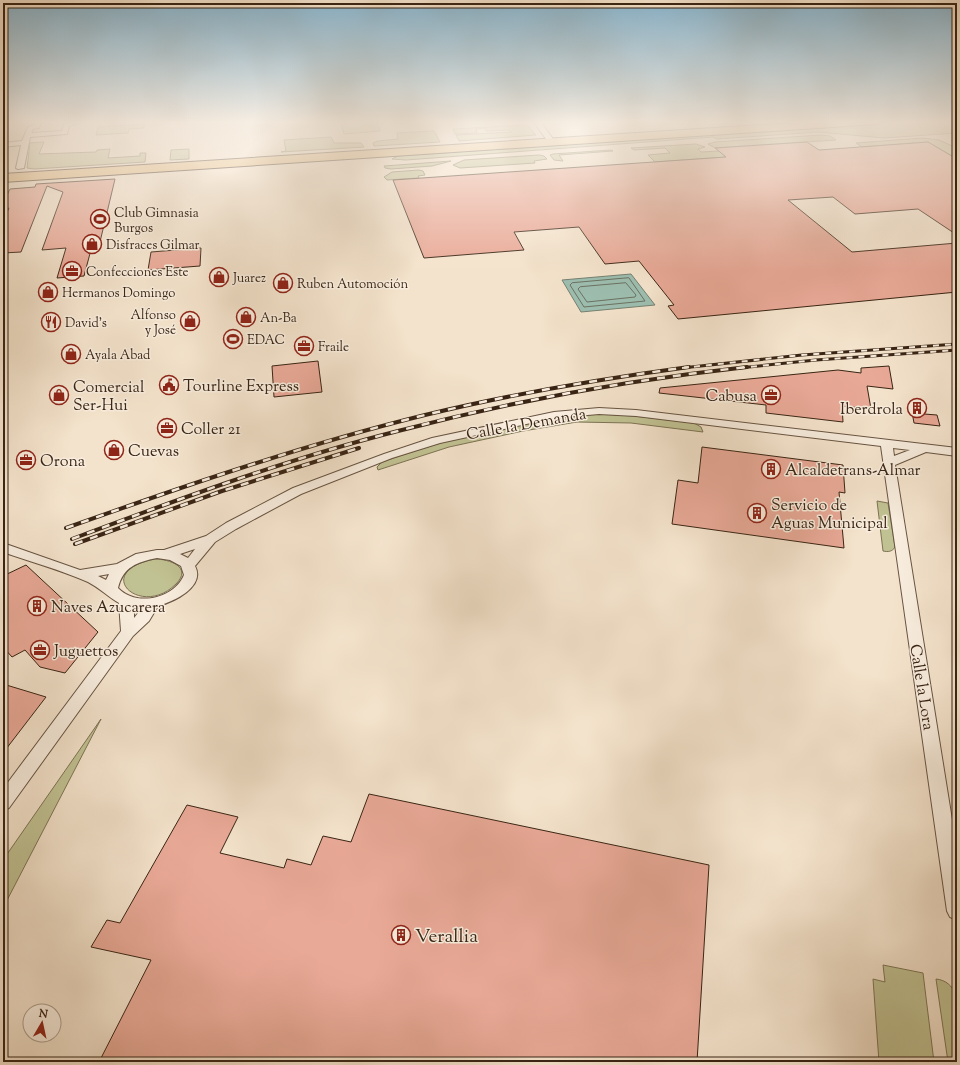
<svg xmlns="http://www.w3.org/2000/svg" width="960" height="1065" viewBox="0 0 960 1065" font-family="'Sorts Mill Goudy',serif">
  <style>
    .green { fill: #c1c293; stroke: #7d7354 }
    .water { fill: #9dbfb1; stroke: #758172 }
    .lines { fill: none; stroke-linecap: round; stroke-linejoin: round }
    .shore { stroke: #6b7262; stroke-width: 1 }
    .building { fill: #e9a997; stroke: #392414 }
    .street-casing { stroke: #685442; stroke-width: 2 }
    .highway-casing { stroke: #392414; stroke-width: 2 }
    .street { fill: #f8edde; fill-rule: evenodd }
    .highway { fill: #eac286; fill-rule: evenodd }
    .rail-far1-casing { stroke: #392414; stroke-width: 3 }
    .rail-casing { stroke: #392414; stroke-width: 4 }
    .rail-far1 { stroke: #f8edde; stroke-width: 2; stroke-dasharray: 6; stroke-linecap: butt }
    .rail { stroke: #f8edde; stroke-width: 2.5; stroke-dasharray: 8; stroke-linecap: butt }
    .labels { text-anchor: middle; stroke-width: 3; stroke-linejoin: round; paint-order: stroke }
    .far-poi-label { font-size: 13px; fill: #392414; stroke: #f8edde; text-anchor: start }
    .poi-label { font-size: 16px; fill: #392414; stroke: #f8edde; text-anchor: start }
    .street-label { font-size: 16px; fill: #392414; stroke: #f8edde }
    .near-poi-label { font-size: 19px; fill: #392414; stroke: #f8edde; text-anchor: start }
  </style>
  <rect width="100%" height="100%" fill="#f4e3cc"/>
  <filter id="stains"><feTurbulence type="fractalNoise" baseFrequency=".005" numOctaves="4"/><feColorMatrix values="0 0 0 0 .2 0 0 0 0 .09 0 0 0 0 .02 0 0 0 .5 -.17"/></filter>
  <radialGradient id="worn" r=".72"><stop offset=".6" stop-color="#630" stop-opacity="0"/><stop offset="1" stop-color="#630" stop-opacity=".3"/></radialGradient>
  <g class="green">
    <path d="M376,121L380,131L344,134L340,122Z"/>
    <path d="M918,121C931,121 945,120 957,124V133L884,138L818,132L717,139L713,137L406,160L392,159L398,156Z"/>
    <path d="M144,124V128L129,129L128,133L96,135L98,127Z"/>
    <path d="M527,125L536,135L459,141L456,135L512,132L510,130L486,131L484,128L476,129L477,133L455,134L453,129Z"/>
    <path d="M432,131H434L440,142L374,146L373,143L378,141L398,139L397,133Z"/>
    <path d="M821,135L830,136L836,140L715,148L708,144L715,142Z"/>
    <path d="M331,137L334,143H361L364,147L281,152L286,151L284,140Z"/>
    <path d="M923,138L939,140L957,148V159L928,142L862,147L856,143Z"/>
    <path d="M44,142L39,154L96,152L97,150L110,149L108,158L140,156V153H146L145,162L34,169L27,168L30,143Z"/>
    <path d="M696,144L705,147L698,149L701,152L719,151L726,157L655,162L648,155L670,153L665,148L634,150L631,148Z"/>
    <path d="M189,149V159L170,160L171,150Z"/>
    <path d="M611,150L613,151L559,155L563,161L554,160L550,155L553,154Z"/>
    <path d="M539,155L544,156L547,159L534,161L535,163L460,168L453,165L464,160Z"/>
    <path d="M451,161L432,166L391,169L385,168L384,166Z"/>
    <path d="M419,170L423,171L425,175L418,176L419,178L387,180L384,177L392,172Z"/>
    <path d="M601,414L634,416L694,423L701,427L703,432L631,423L577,422L523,431L449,447L378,470L377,467L382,462C451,438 527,416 601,414Z"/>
    <path d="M877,501L888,503L895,547C892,552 888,552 883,551Z"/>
    <path d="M155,559C169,559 193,567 176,584C141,619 90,572 155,559Z"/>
    <path d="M101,719L3,908V860Z"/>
    <path d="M883,965L923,973L934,1062H879L873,979L885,982Z"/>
    <path d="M936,979C946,980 952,986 956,994L957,1062H948Z"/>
  </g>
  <path class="water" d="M631,274L655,305L581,312L562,280Z"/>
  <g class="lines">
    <g class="shore">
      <path d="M629,278L645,301L584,307L570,285L572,283Z"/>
      <path d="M626,283L636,295L635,297L587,302L578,289L580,287Z"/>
    </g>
  </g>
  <g class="building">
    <path d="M807,142L819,150L928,142L957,159V235L918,209L855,214L833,197L788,200L852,252L957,243V292L678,319L668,306L674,305L639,261L605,264L579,227L514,232L524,250L424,258L393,180L726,157L715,148Z"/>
    <path d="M115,179L99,246H92L84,276L57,278L66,248L42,250L63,192L47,186L21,252L3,253V222L9,208L3,209V203L10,189L35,187L36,184Z"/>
    <path d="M201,248L200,266L148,270L151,252Z"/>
    <path d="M318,361L322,392L274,397L272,366Z"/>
    <path d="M889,366L893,389L867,386L871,409L842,406L843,422L766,413V405L659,393L660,388L838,370L861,373V368Z"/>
    <path d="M910,401L922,402L924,414L937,415L940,426L914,423Z"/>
    <path d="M702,447L843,465L845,493L839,492L844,548L672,524L678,480L698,483Z"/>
    <path d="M26,565L98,632L65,673L40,667L25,650L12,657L3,647V576Z"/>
    <path d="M3,684L46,697L3,753Z"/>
    <path d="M369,794L709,865L697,1062H99L151,960L91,947L107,920L120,923L187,805L238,817L220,853L284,868L287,859L311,865L323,836L351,842Z"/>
  </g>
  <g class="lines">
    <defs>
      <g id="street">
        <path d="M36,121H42L39,128L33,129L31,133L62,131L64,124L73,122L76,124L69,126L67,134L30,137L24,168L18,169L16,168L21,145L3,147V143L22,141L28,127L34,125Z"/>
        <path d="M533,121H540L553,139L550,142L533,143V141L546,139Z"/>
        <path d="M599,408L636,410L957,448V456L926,452L895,465L957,851V920L950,917L947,911L881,446L636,416L599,414L554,418L440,443L392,458L301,494L236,529L215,542L195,566C206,587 173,602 158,606L149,621L133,636L9,808L3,810V789L121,631L119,603C108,597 100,588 88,582C61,570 31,562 3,552V543L80,570L117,564L136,554L157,550H164L206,536L226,523L293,488L384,454L432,438L554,412ZM893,448L910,450L894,456ZM195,549L188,558L180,554ZM157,558L170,560L181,566L184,575C174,599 136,607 118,588C123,567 137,562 157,558ZM109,574L106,580L98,576ZM134,608H142L134,618Z"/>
      </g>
      <path id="highway" d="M822,121H882L877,124L3,182V174Z"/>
    </defs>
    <use href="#street" class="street-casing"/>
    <use href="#highway" class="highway-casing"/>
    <use href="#street" class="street"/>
    <use href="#highway" class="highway"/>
    <defs>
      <g id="rail-far1">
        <path d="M682,368L802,355L957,344"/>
        <path d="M739,368L816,360L957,350"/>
      </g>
      <g id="rail">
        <path d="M66,528C184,486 303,445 425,415C512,394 600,379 689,367"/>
        <path d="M72,539C179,499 287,459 398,431C513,401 629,380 747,367"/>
        <path d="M75,544L222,491L359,448"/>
      </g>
    </defs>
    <use href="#rail-far1" class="rail-far1-casing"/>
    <use href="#rail" class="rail-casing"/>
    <use href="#rail-far1" class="rail-far1"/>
    <use href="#rail" class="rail"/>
  </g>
  <linearGradient id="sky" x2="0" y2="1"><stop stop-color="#8ab8d2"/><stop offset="0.45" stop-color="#faf2e8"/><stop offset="1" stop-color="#faf2e8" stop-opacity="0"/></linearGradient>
  <rect width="960" height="271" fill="url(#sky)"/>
  <defs>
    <symbol id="stadium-ring" viewBox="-11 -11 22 22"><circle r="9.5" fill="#f8edde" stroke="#8f2418" stroke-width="1.5"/><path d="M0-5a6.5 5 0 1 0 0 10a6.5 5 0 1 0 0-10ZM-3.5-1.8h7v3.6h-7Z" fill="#8f2418"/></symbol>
    <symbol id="shop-ring" viewBox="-11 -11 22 22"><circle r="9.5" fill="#f8edde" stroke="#8f2418" stroke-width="1.5"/><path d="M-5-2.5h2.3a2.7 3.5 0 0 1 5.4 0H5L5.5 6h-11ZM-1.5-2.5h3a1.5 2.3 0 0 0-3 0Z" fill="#8f2418"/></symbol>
    <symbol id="office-ring" viewBox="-11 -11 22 22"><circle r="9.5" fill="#f8edde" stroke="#8f2418" stroke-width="1.5"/><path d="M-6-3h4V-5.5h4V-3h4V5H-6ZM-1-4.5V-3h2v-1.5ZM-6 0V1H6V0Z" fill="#8f2418"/></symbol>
    <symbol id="restaurant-ring" viewBox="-11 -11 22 22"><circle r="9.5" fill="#f8edde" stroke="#8f2418" stroke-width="1.5"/><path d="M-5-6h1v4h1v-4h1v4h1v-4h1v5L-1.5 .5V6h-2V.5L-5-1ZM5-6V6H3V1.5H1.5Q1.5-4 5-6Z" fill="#8f2418"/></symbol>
    <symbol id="civic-ring" viewBox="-11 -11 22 22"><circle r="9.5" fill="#f8edde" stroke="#8f2418" stroke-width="1.5"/><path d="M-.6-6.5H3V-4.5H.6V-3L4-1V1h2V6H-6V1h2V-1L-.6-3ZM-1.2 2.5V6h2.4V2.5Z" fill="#8f2418"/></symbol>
    <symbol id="building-ring" viewBox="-11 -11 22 22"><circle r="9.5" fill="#f8edde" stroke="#8f2418" stroke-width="1.5"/><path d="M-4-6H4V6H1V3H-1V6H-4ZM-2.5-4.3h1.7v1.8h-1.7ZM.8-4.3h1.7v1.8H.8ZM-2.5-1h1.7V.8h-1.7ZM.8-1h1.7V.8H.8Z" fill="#8f2418"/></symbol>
  </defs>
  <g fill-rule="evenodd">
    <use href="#stadium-ring" x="89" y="208" width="22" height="22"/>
    <use href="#shop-ring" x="81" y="233" width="22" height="22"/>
    <use href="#office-ring" x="61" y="260" width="22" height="22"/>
    <use href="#shop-ring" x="208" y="266" width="22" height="22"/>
    <use href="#shop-ring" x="272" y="272" width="22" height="22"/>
    <use href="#shop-ring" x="37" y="281" width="22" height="22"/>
    <use href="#shop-ring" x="235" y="306" width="22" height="22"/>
    <use href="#shop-ring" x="179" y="310" width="22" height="22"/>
    <use href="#restaurant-ring" x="40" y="311" width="22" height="22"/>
    <use href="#stadium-ring" x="222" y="328" width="22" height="22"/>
    <use href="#office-ring" x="293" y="335" width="22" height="22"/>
    <use href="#shop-ring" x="60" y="343" width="22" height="22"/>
    <use href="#civic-ring" x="158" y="374" width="22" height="22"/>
    <use href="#shop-ring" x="48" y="384" width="22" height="22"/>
    <use href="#office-ring" x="760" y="384" width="22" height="22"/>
    <use href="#building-ring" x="906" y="397" width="22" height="22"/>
    <use href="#office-ring" x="156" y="417" width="22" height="22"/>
    <use href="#shop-ring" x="103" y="439" width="22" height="22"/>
    <use href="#office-ring" x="15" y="449" width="22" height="22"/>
    <use href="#building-ring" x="760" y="458" width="22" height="22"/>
    <use href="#building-ring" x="746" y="502" width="22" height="22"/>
    <use href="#building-ring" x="26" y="595" width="22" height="22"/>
    <use href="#office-ring" x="29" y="639" width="22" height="22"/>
    <use href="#building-ring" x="390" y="924" width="22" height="22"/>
  </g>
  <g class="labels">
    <g class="far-poi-label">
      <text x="114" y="217">Club Gimnasia<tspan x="114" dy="15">Burgos</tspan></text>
      <text x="106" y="249">Disfraces Gilmar</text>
      <text x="86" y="276">Confecciones Este</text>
      <text x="233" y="282">Juarez</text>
      <text x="297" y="288">Ruben Automoción</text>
      <text x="62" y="297">Hermanos Domingo</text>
      <text x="176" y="319" text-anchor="end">Alfonso<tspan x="176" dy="15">y José</tspan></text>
      <text x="260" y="322">An-Ba</text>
      <text x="65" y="327">David's</text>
      <text x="247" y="344">EDAC</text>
      <text x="318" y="351">Fraile</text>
      <text x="85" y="359">Ayala Abad</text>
    </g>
    <g class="poi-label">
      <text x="183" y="391">Tourline Express</text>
      <text x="73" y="392">Comercial<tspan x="73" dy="18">Ser-Hui</tspan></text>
      <text x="757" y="401" text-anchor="end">Cabusa</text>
      <text x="903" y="414" text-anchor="end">Iberdrola</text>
      <text x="181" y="434">Coller 21</text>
      <text x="128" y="456">Cuevas</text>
      <text x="40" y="466">Orona</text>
      <text x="785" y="475">Alcaldetrans-Almar</text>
      <text x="771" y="510">Servicio de<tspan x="771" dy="18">Aguas Municipal</tspan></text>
      <text x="51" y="612">Naves Azucarera</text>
      <text x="54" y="656">Juguettos</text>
    </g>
    <g class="street-label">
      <text transform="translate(526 423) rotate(-10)" y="6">Calle la Demanda</text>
      <text transform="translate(923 687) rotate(81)" y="6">Calle la Lora</text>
    </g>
    <g class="near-poi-label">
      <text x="415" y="942">Verallia</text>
    </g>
  </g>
  <rect width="960" height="1065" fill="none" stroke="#f4e3cc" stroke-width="16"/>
  <rect x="4" y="4" width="952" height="1057" fill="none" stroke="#392414" stroke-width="2"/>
  <rect x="8" y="8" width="944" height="1049" fill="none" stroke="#392414"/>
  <g transform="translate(42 1023) rotate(9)"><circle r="19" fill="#f8edde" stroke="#ac9d8d"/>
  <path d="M0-3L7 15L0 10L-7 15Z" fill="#8f2418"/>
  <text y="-6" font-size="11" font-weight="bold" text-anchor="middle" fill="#392414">N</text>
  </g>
  <rect width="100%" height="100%" filter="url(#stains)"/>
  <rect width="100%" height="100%" fill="url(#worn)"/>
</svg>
